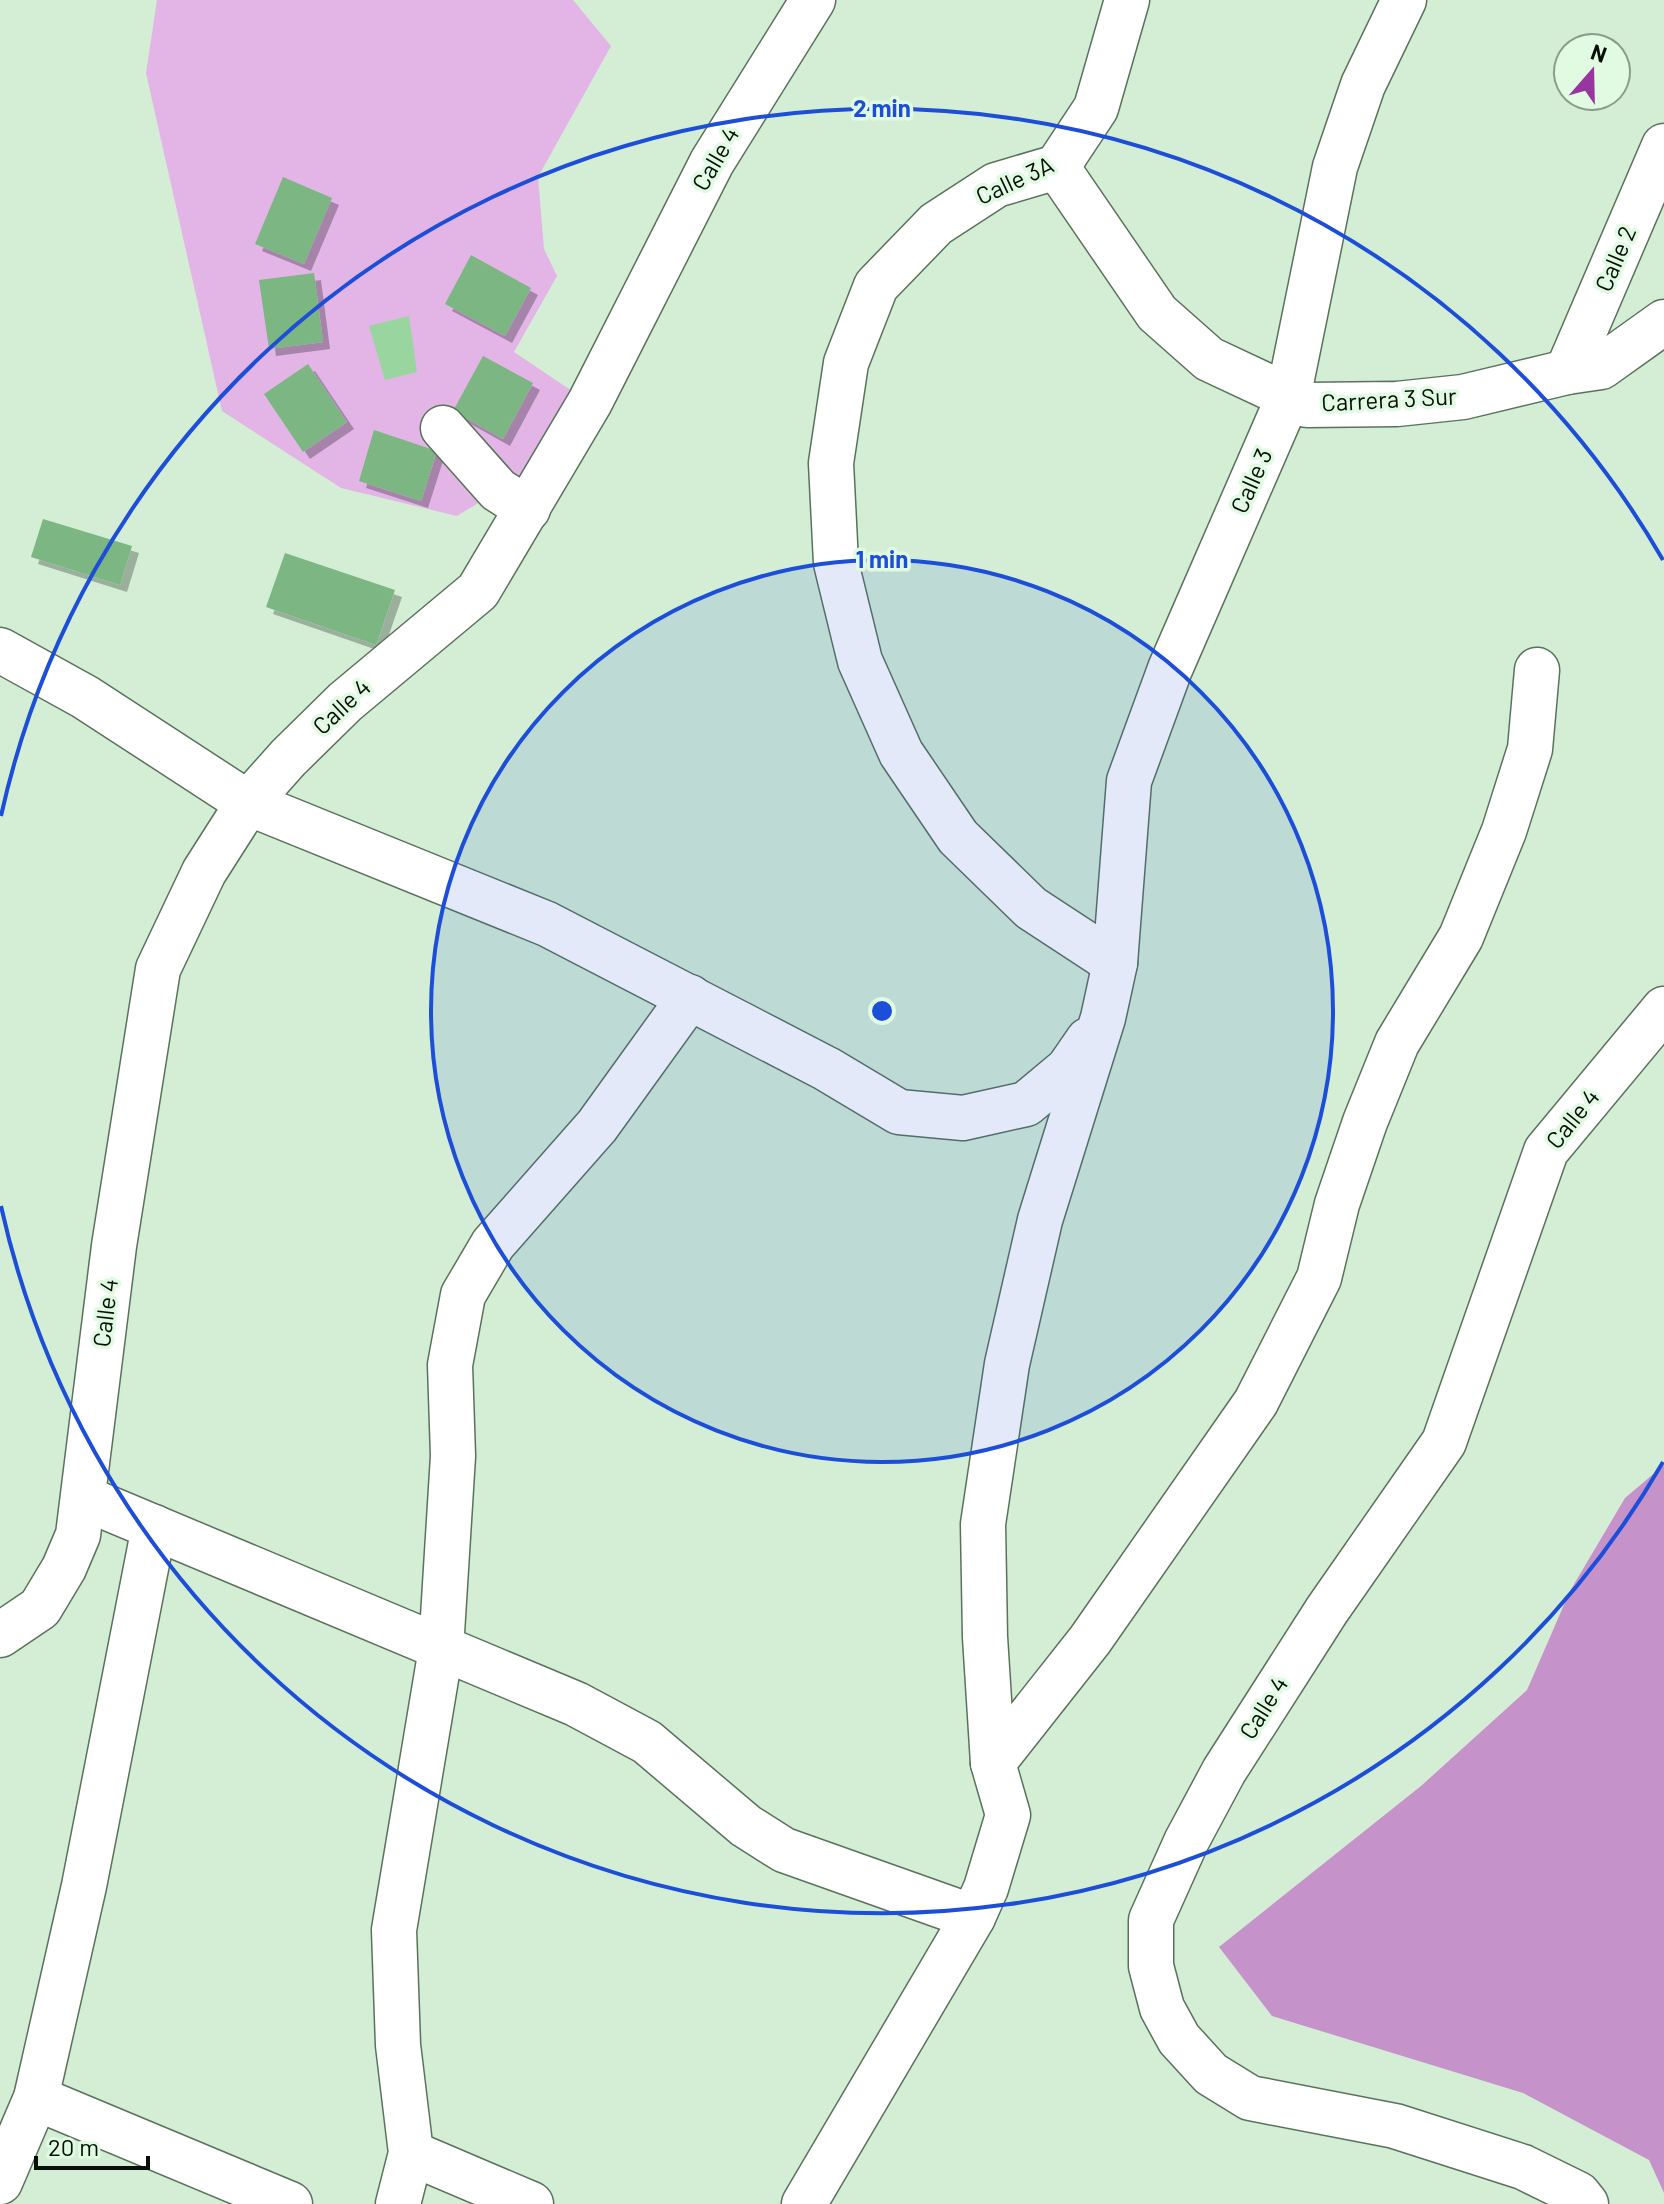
<svg xmlns="http://www.w3.org/2000/svg" width="1664" height="2204" viewBox="0 0 1664 2204" font-family="Barlow,sans-serif">
  <style>
    .green { fill: #e3b4e6 }
    .forest { fill: #c692ca }
    .water { fill: #99d59f }
    .building { fill: #7bb682; filter: url(#shadow) }
    .lines { fill: none; stroke-linecap: round; stroke-linejoin: round }
    .minor-casing { stroke: #5a725c; stroke-width: 47 }
    .minor { stroke: #fff; stroke-width: 44 }
    .ring { fill: none; stroke: #1d4ed8; stroke-width: 4 }
    .labels { text-anchor: middle; stroke-width: 7; stroke-linejoin: round; paint-order: stroke }
    .street-label { font-size: 24px; fill: #070f08; stroke: #e0fbe2 }
    .centre { fill: #1d4ed8; stroke: #e0fbe2; stroke-width: 4 }
    .ring-label { font-size: 24px; text-anchor: middle; font-weight: bold; fill: #1d4ed8; stroke: #e0fbe2; stroke-width: 7; stroke-linejoin: round; paint-order: stroke }
  </style>
  <defs>
    <filter id="shadow"><feDropShadow dx="7" dy="7" stdDeviation="0" flood-color="#0004"/></filter>
  </defs>
  <rect width="100%" height="100%" fill="#d3eed5"/>
  <path class="green" d="M157,0H573L611,46L538,177L544,249L557,276L514,352L572,391L527,473L457,516L341,488L222,411L146,73Z"/>
  <path class="forest" d="M1664,1465V2193L1649,2160L1523,2093L1272,2016L1219,1947L1421,1786L1527,1690L1570,1591L1625,1498Z"/>
  <path class="water" d="M409,316L417,372L385,380L369,326Z"/>
  <g class="building">
    <path d="M283,177L332,198L304,264L255,244Z"/>
    <path d="M471,255L531,288L505,336L445,304Z"/>
    <path d="M314,273L323,342L269,349L259,280Z"/>
    <path d="M483,356L533,383L503,439L453,411Z"/>
    <path d="M308,364L347,422L303,452L264,394Z"/>
    <path d="M374,430L437,451L421,501L359,481Z"/>
    <path d="M43,519L132,546L120,585L31,557Z"/>
    <path d="M285,553L395,590L376,645L266,607Z"/>
  </g>
  <g class="lines">
    <defs>
      <g id="minor">
        <path d="M1057,167L1157,313L1209,359L1307,405L1397,404L1463,397L1567,372L1601,367L1664,322"/>
        <path d="M1567,372L1664,146"/>
        <path d="M443,428L498,490L528,509"/>
        <path d="M0,650L85,697L248,803L547,924L827,1069L899,1112L963,1118L1026,1104L1068,1069L1088,1040"/>
        <path d="M1115,963L1031,908L958,837L901,753L860,661L836,563L831,463L846,363L876,286L936,224L996,185L1057,167L1096,108L1127,0"/>
        <path d="M84,1498L576,1704L647,1742L746,1826L784,1850L973,1917"/>
        <path d="M0,1635L40,1608L64,1568L78,1535L114,1246L158,969L204,872L248,803L288,758L345,702L478,591L590,402L712,162L813,0"/>
        <path d="M993,1763L1090,1640L1256,1402L1319,1278L1337,1204L1365,1122L1397,1043L1461,937L1504,831L1530,749L1537,670"/>
        <path d="M36,2098L290,2204"/>
        <path d="M411,2153L531,2204"/>
        <path d="M0,2182L36,2098L84,1886L154,1527"/>
        <path d="M398,2204L411,2153L398,2045L394,1930L441,1649L453,1456L450,1365L463,1295L493,1244L597,1126L690,997"/>
        <path d="M804,2204L973,1917L986,1888L1008,1815L993,1763L985,1637L983,1524L1007,1364L1040,1220L1103,1018L1115,963L1129,781L1170,669L1288,398L1335,167L1363,85L1404,0"/>
        <path d="M1586,2204L1578,2194L1523,2167L1395,2126L1250,2098L1211,2074L1179,2039L1162,2008L1151,1966V1920L1186,1842L1224,1771L1327,1610L1444,1442L1546,1151L1664,1009"/>
      </g>
    </defs>
    <use href="#minor" class="minor-casing"/>
    <use href="#minor" class="minor"/>
  </g>
  <circle cx="882" cy="1011" r="451" fill="#1d4ed8" fill-opacity=".12"/>
  <g class="ring">
    <circle cx="882" cy="1011" r="451"/>
    <path d="M1663 1462A902 902 0 0 1 1 1206M1 816A902 902 0 0 1 1663 560"/>
  </g>
  <g class="labels">
    <g class="street-label">
      <text transform="translate(716 159) rotate(-60)" y="8">Calle 4</text>
      <text transform="translate(1015 181) rotate(-25)" y="8">Calle 3A</text>
      <text transform="translate(1616 259) rotate(-67)" y="8">Calle 2</text>
      <text transform="translate(1389 400) rotate(-3)" y="8">Carrera 3 Sur</text>
      <text transform="translate(1252 481) rotate(-66)" y="8">Calle 3</text>
      <text transform="translate(342 707) rotate(-43)" y="8">Calle 4</text>
      <text transform="translate(1573 1119) rotate(-51)" y="8">Calle 4</text>
      <text transform="translate(106 1313) rotate(-83)" y="8">Calle 4</text>
      <text transform="translate(1264 1708) rotate(-58)" y="8">Calle 4</text>
    </g>
  </g>
  <circle cx="882" cy="1011" r="12" class="centre"/>
  <g class="ring-label">
    <text x="882" y="117">2 min</text>
    <text x="882" y="568">1 min</text>
  </g>
  <g transform="translate(1592 72) rotate(20)"><circle r="38" fill="#e0fbe2" stroke="#899d8b" stroke-width="2"/>
  <path d="M0-6L14 30L0 20L-14 30Z" fill="#97369e"/>
  <text y="-12" font-size="22" font-weight="bold" text-anchor="middle" fill="#070f08">N</text>
  </g>
  <path d="M36 2156v12h112v-12" fill="none" stroke="#070f08" stroke-width="4"/>
  <text x="48" y="2156" font-size="24" fill="#070f08" stroke="#e0fbe2" stroke-width="6" paint-order="stroke">20 m</text>
</svg>
